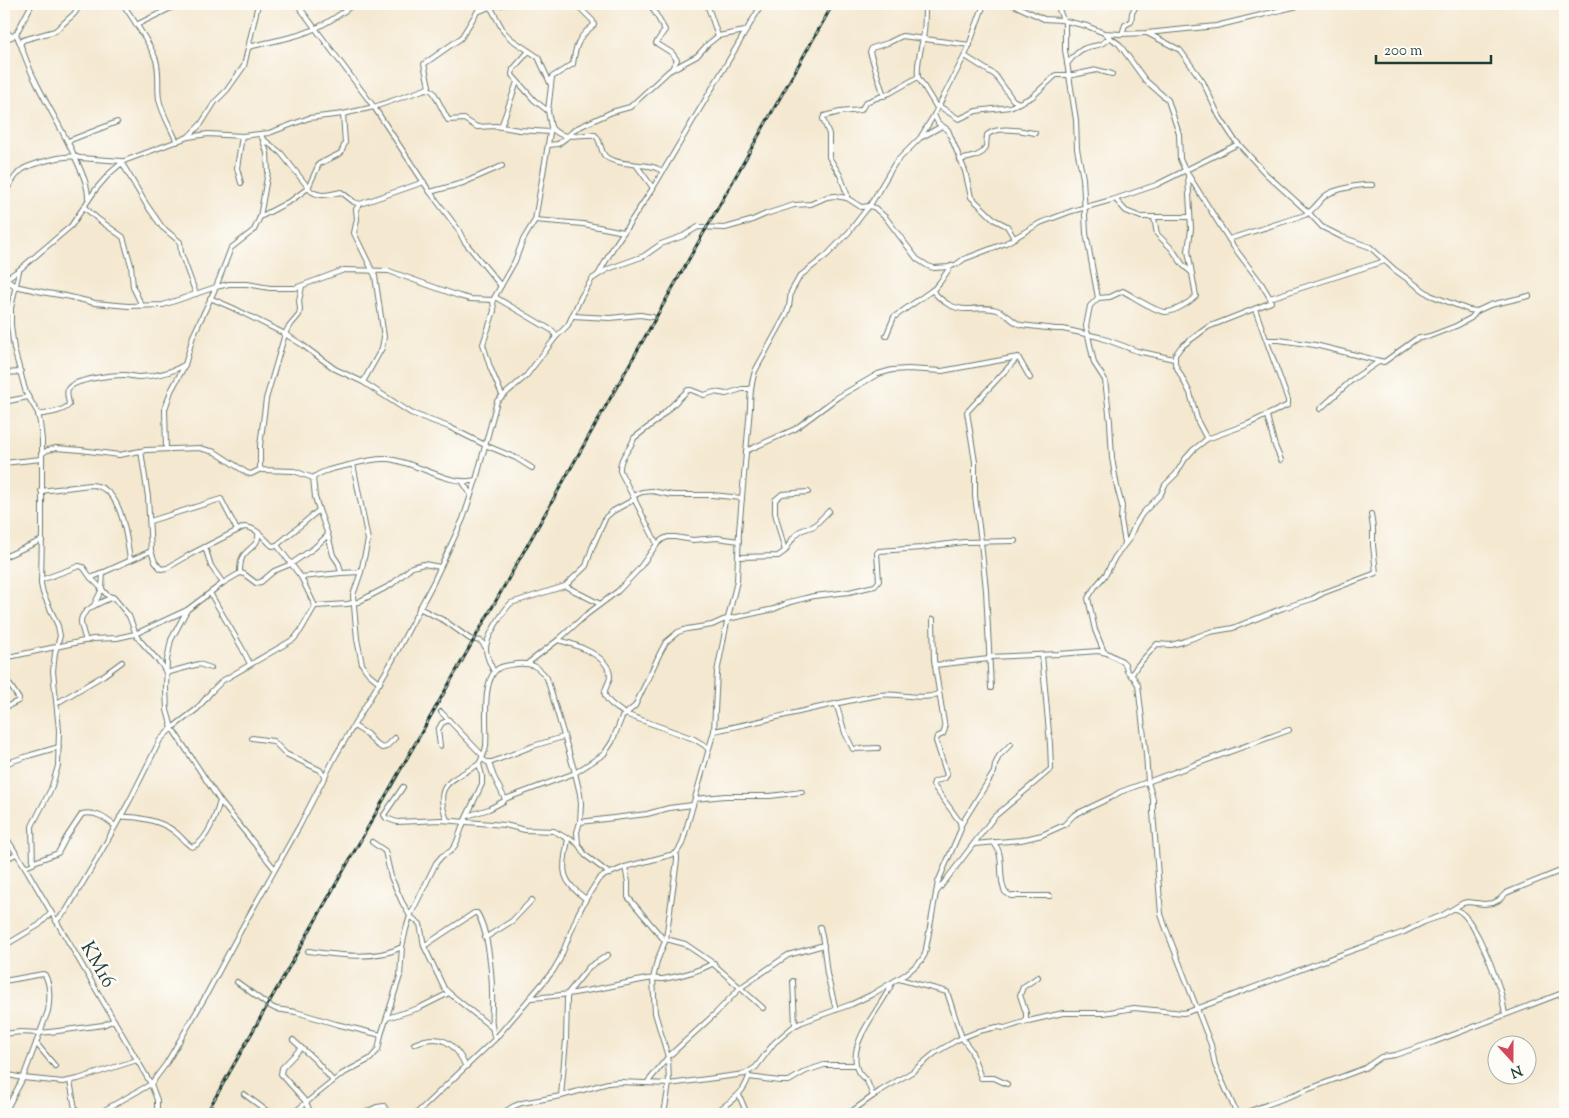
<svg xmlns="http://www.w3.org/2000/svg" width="1569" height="1118" viewBox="0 0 1569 1118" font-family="'Sorts Mill Goudy',serif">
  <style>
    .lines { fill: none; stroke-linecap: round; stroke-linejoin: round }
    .minor-casing { stroke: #6a796b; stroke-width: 6 }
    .minor { stroke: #fff; stroke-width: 4 }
    .rail-casing { stroke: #1f3d34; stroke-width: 3 }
    .rail { stroke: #fdfcf7; stroke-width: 1; stroke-dasharray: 4; stroke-linecap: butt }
    .labels { text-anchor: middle; stroke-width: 5; stroke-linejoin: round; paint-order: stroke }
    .street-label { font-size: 20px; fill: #1f3d34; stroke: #fdfcf7 }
  </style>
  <rect width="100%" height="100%" fill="#fdfcf7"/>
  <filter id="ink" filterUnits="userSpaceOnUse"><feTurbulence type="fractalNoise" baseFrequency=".02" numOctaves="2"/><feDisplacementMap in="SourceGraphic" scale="10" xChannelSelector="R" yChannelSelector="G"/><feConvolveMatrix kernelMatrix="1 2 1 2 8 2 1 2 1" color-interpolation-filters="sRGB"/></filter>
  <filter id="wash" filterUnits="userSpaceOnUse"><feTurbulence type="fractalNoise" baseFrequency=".0096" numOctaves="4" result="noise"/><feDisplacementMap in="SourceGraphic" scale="20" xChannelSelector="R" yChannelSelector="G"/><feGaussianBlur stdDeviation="1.12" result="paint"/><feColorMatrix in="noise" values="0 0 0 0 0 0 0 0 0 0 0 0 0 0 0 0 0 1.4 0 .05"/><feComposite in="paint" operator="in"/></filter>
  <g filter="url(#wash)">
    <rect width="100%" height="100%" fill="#f4e8d0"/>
  </g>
  <g filter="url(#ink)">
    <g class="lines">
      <defs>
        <g id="minor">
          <path d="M123,4C133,20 150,42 156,60C160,73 157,86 159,99C162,114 171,128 177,142"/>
          <path d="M297,4L374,107L430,192L458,229L464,241L501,286"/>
          <path d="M489,4L504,32L511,39L538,57L550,83"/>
          <path d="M544,4L557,6L565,4"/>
          <path d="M650,4L665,30L656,43L672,53L677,60L671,70"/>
          <path d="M707,4L718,36"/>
          <path d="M925,4C925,13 925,23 924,32C922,48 916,61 918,77L937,108"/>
          <path d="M1012,4L1044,19L1061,20L1087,26L1104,33L1120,34L1147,33L1216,26L1306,4"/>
          <path d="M1057,4L1063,20"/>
          <path d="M480,11L492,6L507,4"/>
          <path d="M1065,21V50L1076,120L1077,149L1083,178L1086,233L1098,298L1090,306L1086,326L1094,363L1105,380L1110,422L1112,458L1117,487L1122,506L1121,520L1125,543"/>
          <path d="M136,25L179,4"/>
          <path d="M4,29L12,37"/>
          <path d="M1104,33L1119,44L1145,80L1168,100L1179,134L1180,159L1184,168L1233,246L1261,283L1270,298"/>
          <path d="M1147,33L1180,50L1203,82L1219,116L1234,139L1266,174L1309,213L1322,227L1342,237L1370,247L1395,270L1430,295L1469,310L1477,311L1490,305L1529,296"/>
          <path d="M16,34C23,49 27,65 35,80C47,105 62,129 74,155C80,169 88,183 88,198"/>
          <path d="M1122,34L1125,25L1131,22L1132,13L1137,4"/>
          <path d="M4,41L16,34L32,4"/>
          <path d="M21,43L23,40L55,31L74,14L81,4"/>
          <path d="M249,47C263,43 277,41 291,37C314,32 336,18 354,4"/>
          <path d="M529,51L513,69L512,75L534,100L548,111"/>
          <path d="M965,56L995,75L1013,100L1019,103"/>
          <path d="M1067,64C1072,58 1077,51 1085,48C1097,44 1099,48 1110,37"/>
          <path d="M426,89L429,86L424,64L461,38L482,4"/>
          <path d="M884,96L870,52L872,48L888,43L902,36L970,45"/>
          <path d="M939,106L959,119L976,111L1010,107L1032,97L1056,75H1073L1097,70L1112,74"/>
          <path d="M934,115L938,123L948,130L965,171L971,197L995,220L1007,226L1014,238"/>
          <path d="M501,127L517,82"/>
          <path d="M551,127C562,142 580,133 595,135C601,140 600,150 605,156C613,164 637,164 648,166C653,166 658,169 663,171"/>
          <path d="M188,137L201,124L215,102L227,90L244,66L258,4"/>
          <path d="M922,137L942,126"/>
          <path d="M263,139L281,153L311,191C321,198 330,194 341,192L354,202L360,204L424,182"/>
          <path d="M68,141L117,122"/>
          <path d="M548,145L558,144L566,138L575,129L612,112L630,107L669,71L697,56L708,44L718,36L745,31"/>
          <path d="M960,160L976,156L983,152L986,147L987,135C998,125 1021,131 1035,133"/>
          <path d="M122,163L146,204L162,227L180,242L181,253L196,294"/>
          <path d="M637,166L653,188"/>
          <path d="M241,183L237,168L242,136"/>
          <path d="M430,192L463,183L502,166"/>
          <path d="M4,194C9,186 15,174 23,169C34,163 70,153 80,158L122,161"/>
          <path d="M847,198V194L840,175L829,157V134L823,119L824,116L840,112L861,110L866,102L890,93L918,77"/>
          <path d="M1115,199L1126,211L1141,217H1190"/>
          <path d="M360,204L356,209L357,219L354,233L375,276L384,337L382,348L363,382"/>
          <path d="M84,207L99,220L123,237L131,265L133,287L142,306"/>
          <path d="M260,217L292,200L308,188L319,164L341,153L345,143L343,114"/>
          <path d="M1154,218L1157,234L1172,249L1183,265L1191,272"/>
          <path d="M535,220L583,224L624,232"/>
          <path d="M1229,239L1305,215C1313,211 1318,202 1325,196C1334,189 1362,184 1372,185"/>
          <path d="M19,271L11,308V325L14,349L26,393L38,413L40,423L42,440V531L41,584L43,593L58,626L60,636L55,653L53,671L59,730L58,766L51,789L32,826L33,864L25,867"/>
          <path d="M598,275L608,269L644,256L661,244L683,236L698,227L725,228L750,221L766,214L794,205L811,204L827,197L835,196L847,198L861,207L870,206L875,208L886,218L917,259L928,266L934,268L949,267L957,264L964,259L1006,243L1040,223L1072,211L1115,199L1156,185L1238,144"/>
          <path d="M5,279L15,286L47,293L66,296L95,303L128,306L163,305L216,287L229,284H247L270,288H295L344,270L389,271L459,296L470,299L493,300"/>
          <path d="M4,280L19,270L71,226L96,189L110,173L124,161L188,137L208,134L242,136L269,133L309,118L343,114L374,107L426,89L431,90L434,93L448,120L464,119L477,127L496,126L519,130L550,132"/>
          <path d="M302,286L299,301L300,309L299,315L288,328L285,334L266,399L260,446V468L262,470L294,471L313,478"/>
          <path d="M932,290C942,302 953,310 970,309C979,308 988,307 997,310C1007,313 1012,322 1021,325L1056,329H1063L1099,337L1137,351L1174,359"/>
          <path d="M495,297L553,331L556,337"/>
          <path d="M210,298L233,308L285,334L301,344L335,369L363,382L411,413L449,427L485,445L516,458L532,468"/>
          <path d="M1098,298L1110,297L1123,291C1134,297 1154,311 1165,312C1175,312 1190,302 1196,296L1188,251L1191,229L1188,176"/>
          <path d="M1270,298L1385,261"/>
          <path d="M572,316L610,318L640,315L653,317"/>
          <path d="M886,336L894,317L934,289L940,282L951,266"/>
          <path d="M1267,340H1279L1315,345L1384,362L1416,339L1430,336L1456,326L1471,318L1477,311"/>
          <path d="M4,373L21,372"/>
          <path d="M502,395L490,367L483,344L494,311L493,300L515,261L523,240L535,220L551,127L548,111L552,77L573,64C575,52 576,42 585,33C587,30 591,28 594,25L593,21L576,4"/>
          <path d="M4,402L28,397"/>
          <path d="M1320,409L1353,379L1380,361"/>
          <path d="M38,415C49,413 62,412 69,405C69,400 66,394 68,389C74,379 113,375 124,375C129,375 134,377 139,377C155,376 171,373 184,365"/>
          <path d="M1267,416L1275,446L1281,460"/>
          <path d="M1207,439L1198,422L1190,393L1175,364V355L1181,347L1208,327L1269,303L1271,302L1270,298"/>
          <path d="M166,449L165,409L171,391L185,365L193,336L216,287L231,248L254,230L260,217L268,172L267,153L261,134"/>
          <path d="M141,451L148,497L151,551L155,562L161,569L167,568L191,554L244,527C256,527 263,537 271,545L273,546L277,545L319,510L315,497L313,478"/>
          <path d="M746,451L795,429L838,397L878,374L892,370L908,369L942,371L1018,357L1030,378"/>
          <path d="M41,454L48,450L56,448L81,450L119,455L146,450L199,448L215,452L247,473L251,474L261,469"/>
          <path d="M4,463L41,459"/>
          <path d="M353,464L368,540L361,572L353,595L357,639L362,664L365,669L369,674L380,683"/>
          <path d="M313,478C322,470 337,468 349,465C361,462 374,458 387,459C416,461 449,487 476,480"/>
          <path d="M462,481L471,495"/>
          <path d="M41,491L90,485C122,485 126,535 130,559"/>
          <path d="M633,496L642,492L652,491L672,495H712L742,498"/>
          <path d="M150,521L221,499L237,530"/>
          <path d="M328,535L333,555L339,564L341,573"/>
          <path d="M657,544L620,471C619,456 631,450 634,438L655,422L688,390H691L704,395L714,392L726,394L742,389H751"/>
          <path d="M277,545L301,577L341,573L361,572"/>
          <path d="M205,547L211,566L223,583"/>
          <path d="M785,551L775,513V500L782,494L808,492"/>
          <path d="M4,557L42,540"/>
          <path d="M739,557L778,556L785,551L793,538L800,531L814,526L829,511"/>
          <path d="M240,573C240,567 240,561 243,556C249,547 260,545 258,533"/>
          <path d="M301,577L315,606"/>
          <path d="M91,578L102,589L107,595L114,598L129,616L137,637L162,665L166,673L199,664L211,668"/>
          <path d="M41,580L79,566L83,567L91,578L151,551"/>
          <path d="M565,586L600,604"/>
          <path d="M210,593L242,648L250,664"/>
          <path d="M94,605L102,589L103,572"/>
          <path d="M419,608L445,621L470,639L481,641L486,648"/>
          <path d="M187,610L171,640L167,660L166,689L167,710L172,728L220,801L274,868"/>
          <path d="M558,640C574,644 609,655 610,676C610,683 603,689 605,695C608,704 619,709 625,714L694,739L704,745L708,749"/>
          <path d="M86,641C84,634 81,627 81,621C81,609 104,601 113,597"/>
          <path d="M1104,652L1095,630L1088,598L1095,587L1106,574L1115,557L1129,539L1135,525L1142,514L1161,494L1165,485L1176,474L1185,459L1193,450L1207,439L1248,424L1288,405V400L1255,309"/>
          <path d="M989,657L1059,654L1098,651L1107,653L1122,661L1125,664L1127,671L1134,678L1138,685L1146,754L1148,782L1153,799V812L1161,914L1165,926L1211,1045L1215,1065L1237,1114"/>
          <path d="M4,658L93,639L117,638L135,634L187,610L223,583L240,573L244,574L256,583L261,582L274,571L291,564L314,548L328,535L319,510"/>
          <path d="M528,663L558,640L586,615L618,591L638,570L657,544L663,539L668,537H675L693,540L717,538L739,541"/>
          <path d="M935,665L989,659"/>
          <path d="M494,672C491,665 486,657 486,649C485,639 504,610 511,603L565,586L586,566L592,548L606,517L613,511L635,499"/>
          <path d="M4,676L19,699L18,701L4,708"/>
          <path d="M1131,676L1137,666L1157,644L1171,645L1182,642L1210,632L1233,628L1283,608L1312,599L1323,593L1376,573L1373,545V528L1371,514"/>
          <path d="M991,688L986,590L981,542L975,496V462L967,412L1018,357"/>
          <path d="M57,703L104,675L122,662"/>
          <path d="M836,703L845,733L853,749L878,748"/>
          <path d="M441,712L483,756"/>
          <path d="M354,726L367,734L376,744L382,748L386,747L395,738"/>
          <path d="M714,731C769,720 823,705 879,695C897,692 924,702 939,693"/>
          <path d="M252,738L273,741L286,754L320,770L325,778"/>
          <path d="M440,746L438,730L442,723L449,720"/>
          <path d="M482,759L487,762H492L533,746L563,737"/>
          <path d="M489,763L494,777L505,799"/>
          <path d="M4,764L31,755L59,747"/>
          <path d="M403,787L384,815L386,818L397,822L441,820L505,825L525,830L554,831L568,839L570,838L578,844"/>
          <path d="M695,799L725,796H770L802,792"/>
          <path d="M467,816L489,809L504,801L505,799L575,773L604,754L612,742L622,717L635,706L660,653L666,642L678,632L687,629L712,625L723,620L774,609L790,602L814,596L849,592L870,587L875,586L879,581L877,553L879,551L921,548L933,546L964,542L1015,541"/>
          <path d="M120,817C137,816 161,821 174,831C181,836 185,843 192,847C207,842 216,815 220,801"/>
          <path d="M447,820C433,783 450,782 479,764"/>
          <path d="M580,822L647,814L669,808L693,805"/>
          <path d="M961,825L994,772L995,765L999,756L1011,744"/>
          <path d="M4,834L25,867L151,1084L157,1100V1114"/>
          <path d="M568,839C563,869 558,879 586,899"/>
          <path d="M372,842L385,851L391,877L402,902L410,916L420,924L424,946L444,988L449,993L491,1027"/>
          <path d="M993,842C1006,855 997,876 1005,892L1011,896H1050"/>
          <path d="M974,844L1021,840L1042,835L1064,825L1074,815L1112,797L1120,792L1289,730"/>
          <path d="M4,860L16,854"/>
          <path d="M34,862L58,853L66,838L82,814C96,811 105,818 115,826"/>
          <path d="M625,867L628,882V897L665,941"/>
          <path d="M936,893L994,817L1051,769L1050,744L1042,655"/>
          <path d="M1454,909C1471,910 1493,969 1498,984C1502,994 1503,1004 1505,1014"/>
          <path d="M56,921L66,911L97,859L130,800L160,740L172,728L197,709L211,692L222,681L294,639L301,630L315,606L347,604L358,602L391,585L412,567L424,564L440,567"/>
          <path d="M820,927L823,941L827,974L836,1010"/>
          <path d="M485,938L512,921L532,900"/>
          <path d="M666,939L685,944L710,961L763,1008"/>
          <path d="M4,946L39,925L51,913"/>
          <path d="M424,946L474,913H477C488,930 492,972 492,993C493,1010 489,1022 495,1039"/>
          <path d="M308,951C339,955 374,961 402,947"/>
          <path d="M899,979L947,992L962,1038L971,1050L981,1078H994L1007,1084"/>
          <path d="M4,981L43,974L45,975C51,986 50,999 48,1011L23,1078L4,1114"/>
          <path d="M793,981L795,1025"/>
          <path d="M237,982L268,1005L276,1009L296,1012L336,1024L381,1035"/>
          <path d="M530,998C570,996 609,986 647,979C652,978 657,979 663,979C681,976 697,972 714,963"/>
          <path d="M387,1018L419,1008L449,993"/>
          <path d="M1026,1021V1013L1020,995L1023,987L1038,977"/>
          <path d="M4,1034L21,1032L40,1033L58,1031L103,1025L114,1020"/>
          <path d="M293,1040L316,1061L333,1081"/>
          <path d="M36,1043L55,1066"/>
          <path d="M414,1044C440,1032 455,1042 466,1067"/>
          <path d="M301,1048L282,1068L281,1074L306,1102L311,1114"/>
          <path d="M4,1074L23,1078L63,1082L78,1079L137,1060"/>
          <path d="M749,1077L780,1081H789L806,1071L824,1065H856"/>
          <path d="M70,1081L76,1114"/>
          <path d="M647,1083L668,1057L716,1013L740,988L788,955L824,945"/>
          <path d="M244,1094L271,1114"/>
          <path d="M739,1095L747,1114"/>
          <path d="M561,1096L566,1040L567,998L568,993L589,967L608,955"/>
          <path d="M873,1096C871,1091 869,1086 867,1081C863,1077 859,1075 857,1069C848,1040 881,1009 892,983"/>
          <path d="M97,1114L151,1084L166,1064L204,999L242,928L300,825L336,755L391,663L433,583L463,519L476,480L497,401L526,376L556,337L568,325L581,297L592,279L598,275L613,248L653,188L762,4"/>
          <path d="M292,1114L342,1074L370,1059L378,1050L381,1035L400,976L402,947L406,929L410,916L436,863L442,856L451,851L456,844L464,822L482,784V776L479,764C482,758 485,753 486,746C488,728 480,679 499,668C504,665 511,665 517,664C532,663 538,666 547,678L575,773L580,794L581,804L580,822L577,832L578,844L585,855L610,874"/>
          <path d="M361,1114L377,1107L384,1106L388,1114"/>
          <path d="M416,1114L495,1039L553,971L560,959L578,914L586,899L598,880L601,877L625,867L674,854L677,852L682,844L714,731L717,672L727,622L737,581L739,531L750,408C750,395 751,384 755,371L786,315L789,307L791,292L800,276L827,255L849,232L872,202L895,163L920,138L934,115L967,51L984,4"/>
          <path d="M501,1114L514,1106L522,1103L561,1096L608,1083L619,1082L669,1084L745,1074L756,1067L774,1043L794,1026L802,1022L852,1004L871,995L906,974L921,961L925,954L928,938L938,882L961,829L960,822L933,785L934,782L945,778L947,775L936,741L937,737L943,734L945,729L934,660L933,619"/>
          <path d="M664,1114L669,1084L668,1057L655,1013L653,979L657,961L666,939L677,860V856L674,854"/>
          <path d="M713,1114C729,1102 743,1096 749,1076"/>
          <path d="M848,1114L880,1091L912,1072L935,1053L957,1040L979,1031L997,1027L1005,1028L1024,1022L1063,1013H1104L1134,1008L1183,1013L1188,1012L1334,957L1404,932L1424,922L1441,916L1463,903L1468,902L1484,904L1493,903L1499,900L1506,893L1565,869"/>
          <path d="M1242,1114L1365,1068L1381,1057L1395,1055L1434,1042L1565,992"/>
        </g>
      </defs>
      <use href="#minor" class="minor-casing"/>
      <use href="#minor" class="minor"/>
      <defs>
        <path id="rail" d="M206,1114L833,4"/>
      </defs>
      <use href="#rail" class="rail-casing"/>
      <use href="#rail" class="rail"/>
    </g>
  </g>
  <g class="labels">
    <g class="street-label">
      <text transform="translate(99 964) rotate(60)" y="7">KM16</text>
    </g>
  </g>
  <rect width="1569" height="1118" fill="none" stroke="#fdfcf7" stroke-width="20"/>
  <g transform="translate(1512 1060) rotate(159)"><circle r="24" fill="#fdfcf7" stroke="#a4b0a9"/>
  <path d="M0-4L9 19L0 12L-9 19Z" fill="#d1495b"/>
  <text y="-8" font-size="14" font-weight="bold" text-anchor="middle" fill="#1f3d34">N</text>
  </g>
  <path d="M1376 55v8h115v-8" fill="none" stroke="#1f3d34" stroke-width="2.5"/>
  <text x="1384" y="55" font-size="15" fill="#1f3d34" stroke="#fdfcf7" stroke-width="4" paint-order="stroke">200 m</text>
</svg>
